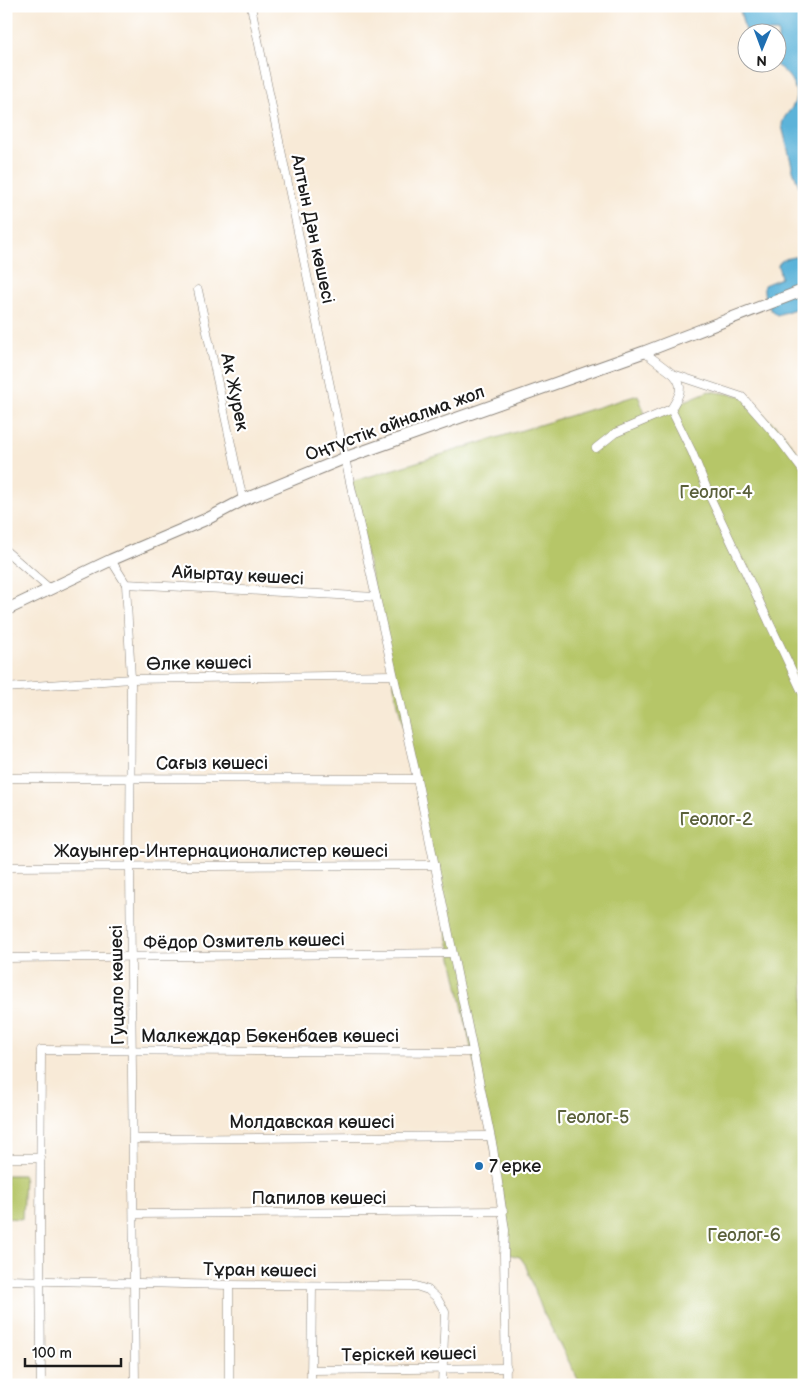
<svg xmlns="http://www.w3.org/2000/svg" width="810" height="1391" viewBox="0 0 810 1391" font-family="'Balsamiq Sans',sans-serif">
  <style>
    .green { fill: #b6c668; stroke: #697142 }
    .water { fill: #5cb3d9; stroke: #3c687a }
    .lines { fill: none; stroke-linecap: round; stroke-linejoin: round }
    .minor-casing { stroke: #8a837a; stroke-width: 9 }
    .highway-casing { stroke: #8a837a; stroke-width: 13 }
    .minor { stroke: #fff; stroke-width: 8 }
    .highway { stroke: #fff; stroke-width: 11 }
    .poi-dot { fill: #1f6fb2; stroke: #fff; stroke-width: 2 }
    .labels { text-anchor: middle; stroke-width: 4.5; stroke-linejoin: round; paint-order: stroke }
    .street-label { font-size: 18px; fill: #1c1c1c; stroke: #fff }
    .park-label { font-size: 18px; fill: #5a603a; stroke: #fff }
    .poi-label { font-size: 18px; fill: #1c1c1c; stroke: #fff; text-anchor: start }
  </style>
  <rect width="100%" height="100%" fill="#fff"/>
  <filter id="ink" filterUnits="userSpaceOnUse"><feTurbulence type="fractalNoise" baseFrequency=".02" numOctaves="2"/><feDisplacementMap in="SourceGraphic" scale="10" xChannelSelector="R" yChannelSelector="G"/><feConvolveMatrix kernelMatrix="1 2 1 2 8 2 1 2 1" color-interpolation-filters="sRGB"/></filter>
  <filter id="wash" filterUnits="userSpaceOnUse"><feTurbulence type="fractalNoise" baseFrequency=".0096" numOctaves="4" result="noise"/><feDisplacementMap in="SourceGraphic" scale="20" xChannelSelector="R" yChannelSelector="G"/><feGaussianBlur stdDeviation="1.12" result="paint"/><feColorMatrix in="noise" values="0 0 0 0 0 0 0 0 0 0 0 0 0 0 0 0 0 1.4 0 .05"/><feComposite in="paint" operator="in"/></filter>
  <g filter="url(#wash)">
    <rect width="100%" height="100%" fill="#f8ead7"/>
    <g class="green">
      <path d="M709,391L743,396L782,432L804,462V1385H581L543,1312L525,1264L520,1257L508,1254L507,1248V1217L351,482L638,395L646,417Z"/>
      <path d="M6,1175H24L22,1219L6,1218Z"/>
    </g>
    <g class="water">
      <path d="M739,6H804V199L793,170L782,126C782,116 792,111 795,101C800,86 785,69 772,63L778,62V32H748L747,39Z"/>
      <path d="M804,255V306L777,315C767,309 763,296 764,285L781,278L778,265C783,256 795,258 804,255Z"/>
    </g>
  </g>
  <g filter="url(#ink)">
    <g class="lines">
      <defs>
        <g id="minor">
          <path d="M251,6L350,482L417,779L493,1148L505,1230L504,1255L506,1385"/>
          <path d="M198,290L243,500"/>
          <path d="M644,352L673,374L742,397L779,439L804,472"/>
          <path d="M671,409C679,396 685,387 674,375"/>
          <path d="M596,448L615,433L671,409L692,452L711,499L804,696"/>
          <path d="M6,551L50,589"/>
          <path d="M111,560L126,584L376,597"/>
          <path d="M126,584L131,679L130,867L135,1385"/>
          <path d="M6,688L131,679L393,675"/>
          <path d="M6,778L417,779"/>
          <path d="M6,867L435,865"/>
          <path d="M6,958L452,953"/>
          <path d="M133,1139L490,1136"/>
          <path d="M6,1158H41"/>
          <path d="M134,1214L503,1211"/>
          <path d="M6,1280L229,1285L416,1286L428,1290L437,1298L445,1312L442,1385"/>
          <path d="M311,1370L507,1368"/>
          <path d="M41,1385L40,1234L41,1050L472,1052"/>
          <path d="M229,1385V1285"/>
          <path d="M311,1385L312,1286"/>
        </g>
        <path id="highway" d="M6,610L111,560L209,518L243,500L345,458L644,352L804,290"/>
      </defs>
      <use href="#minor" class="minor-casing"/>
      <use href="#highway" class="highway-casing"/>
      <use href="#minor" class="minor"/>
      <use href="#highway" class="highway"/>
    </g>
  </g>
  <circle class="poi-dot" cx="479" cy="1166" r="5"/>
  <g class="labels">
    <g class="street-label">
      <text transform="translate(313 229) rotate(78)" y="6">Алтын Дән көшесі</text>
      <text transform="translate(235 392) rotate(78)" y="6">Ак Журек</text>
      <text transform="translate(395 423) rotate(-20)" y="6">Оңтүстік айналма жол</text>
      <text transform="translate(238 575) rotate(3)" y="6">Айыртау көшесі</text>
      <text transform="translate(199 663) rotate(-1)" y="6">Өлке көшесі</text>
      <text x="212" y="769">Сағыз көшесі</text>
      <text x="221" y="857">Жауынгер-Интернационалистер көшесі</text>
      <text transform="translate(244 941) rotate(-1)" y="6">Фёдор Озмитель көшесі</text>
      <text transform="translate(117 985) rotate(-91)" y="6">Гуцало көшесі</text>
      <text x="270" y="1042">Малкеждар Бөкенбаев көшесі</text>
      <text x="312" y="1128">Молдавская көшесі</text>
      <text x="319" y="1204">Папилов көшесі</text>
      <text transform="translate(260 1270) rotate(1)" y="6">Тұран көшесі</text>
      <text transform="translate(409 1354) rotate(-1)" y="6">Теріскей көшесі</text>
    </g>
    <g class="park-label">
      <text x="716" y="498">Геолог-4</text>
      <text x="716" y="825">Геолог-2</text>
      <text x="593" y="1123">Геолог-5</text>
      <text x="744" y="1241">Геолог-6</text>
    </g>
    <g class="poi-label">
      <text x="489" y="1172">7 ерке</text>
    </g>
  </g>
  <rect width="810" height="1391" fill="none" stroke="#fff" stroke-width="25"/>
  <g transform="translate(762 48) rotate(181)"><circle r="24" fill="#ffffff" stroke="#a4a4a4"/>
  <path d="M0-4L9 19L0 12L-9 19Z" fill="#1f6fb2"/>
  <text y="-8" font-size="14" font-weight="bold" text-anchor="middle" fill="#1c1c1c">N</text>
  </g>
  <path d="M25 1358v8h96v-8" fill="none" stroke="#1c1c1c" stroke-width="2.5"/>
  <text x="32" y="1358" font-size="15" fill="#1c1c1c" stroke="#ffffff" stroke-width="4" paint-order="stroke">100 m</text>
</svg>
